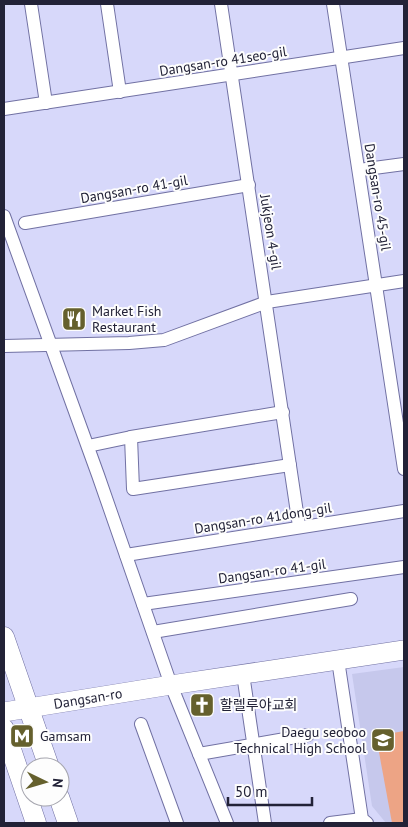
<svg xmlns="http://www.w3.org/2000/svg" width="408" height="827" viewBox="0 0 408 827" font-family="'PT Sans','Noto Sans KR',sans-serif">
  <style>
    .built { fill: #c6c8ec }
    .green { fill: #eda485 }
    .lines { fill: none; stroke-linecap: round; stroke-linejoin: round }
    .street-casing { stroke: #7171a3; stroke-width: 14 }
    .secondary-casing { stroke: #7171a3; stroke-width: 20 }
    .primary-casing { stroke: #7171a3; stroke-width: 21 }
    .street { stroke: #fff; stroke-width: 12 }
    .secondary { stroke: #fff; stroke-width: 19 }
    .primary { stroke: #fff; stroke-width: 20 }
    .labels { text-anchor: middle; stroke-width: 4; stroke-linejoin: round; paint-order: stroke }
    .street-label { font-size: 14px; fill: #222237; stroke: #fdfdfd }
    .poi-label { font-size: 14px; fill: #222237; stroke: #fdfdfd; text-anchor: start }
  </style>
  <rect width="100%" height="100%" fill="#d7d8fa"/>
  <path class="built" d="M404,667V823H386L372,806L352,674Z"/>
  <path class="green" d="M404,731V823H392L376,736Z"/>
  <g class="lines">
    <defs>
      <g id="street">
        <path d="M31,4L46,103"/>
        <path d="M107,4L120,92"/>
        <path d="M221,4L299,526"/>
        <path d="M333,4L404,469"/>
        <path d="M4,109L404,48"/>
        <path d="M359,170L404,164"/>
        <path d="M4,216L98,475L171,685L227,823"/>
        <path d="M25,223L249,185"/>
        <path d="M4,346L129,343L164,340L267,302L404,281"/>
        <path d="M131,437L133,489L290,465"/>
        <path d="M88,446L131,437L283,412"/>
        <path d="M126,555L404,511"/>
        <path d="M143,604L404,567"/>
        <path d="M153,632L351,599"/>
        <path d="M338,660L362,819L367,823"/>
        <path d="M243,674L265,823"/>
        <path d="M141,724L177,823"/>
        <path d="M199,754L308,735"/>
        <path d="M330,823L362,819"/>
      </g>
      <g id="secondary">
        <path id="s1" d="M4,712L171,685L404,650"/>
      </g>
      <g id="primary">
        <path d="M4,637L49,767"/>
        <path d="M4,729L36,823"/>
        <path d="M59,797L68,823"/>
      </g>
    </defs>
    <use href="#street" class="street-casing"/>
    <use href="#secondary" class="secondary-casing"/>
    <use href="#primary" class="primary-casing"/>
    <use href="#street" class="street"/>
    <use href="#secondary" class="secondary"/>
    <use href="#primary" class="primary"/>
  </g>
  <defs>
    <symbol id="restaurant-square" viewBox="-11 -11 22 22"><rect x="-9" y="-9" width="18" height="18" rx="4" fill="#65602d" stroke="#fdfdfd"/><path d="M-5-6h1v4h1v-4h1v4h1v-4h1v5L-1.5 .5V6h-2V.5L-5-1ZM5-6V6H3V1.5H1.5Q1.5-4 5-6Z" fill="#fff"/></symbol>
    <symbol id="church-square" viewBox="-11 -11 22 22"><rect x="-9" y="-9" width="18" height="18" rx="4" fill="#65602d" stroke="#fdfdfd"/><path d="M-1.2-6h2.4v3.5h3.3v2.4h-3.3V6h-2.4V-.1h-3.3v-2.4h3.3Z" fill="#fff"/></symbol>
    <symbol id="metro-square" viewBox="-11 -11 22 22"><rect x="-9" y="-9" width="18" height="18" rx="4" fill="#65602d" stroke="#fdfdfd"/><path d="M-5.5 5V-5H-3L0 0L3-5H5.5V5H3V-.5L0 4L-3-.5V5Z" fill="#fff"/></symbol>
    <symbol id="school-square" viewBox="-11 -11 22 22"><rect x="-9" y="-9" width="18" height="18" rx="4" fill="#65602d" stroke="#fdfdfd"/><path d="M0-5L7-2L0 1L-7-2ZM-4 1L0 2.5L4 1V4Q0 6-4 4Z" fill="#fff"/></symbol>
  </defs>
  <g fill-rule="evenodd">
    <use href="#restaurant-square" x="60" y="305" width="28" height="28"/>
    <use href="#church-square" x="188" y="691" width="28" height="28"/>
    <use href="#metro-square" x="8" y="722" width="28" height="28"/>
    <use href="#school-square" x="369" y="726" width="28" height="28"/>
  </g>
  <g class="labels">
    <g class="street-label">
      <text transform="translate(223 61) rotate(-9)" y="5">Dangsan-ro 41seo-gil</text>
      <text transform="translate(134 189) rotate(-10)" y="5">Dangsan-ro 41-gil</text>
      <text transform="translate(378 197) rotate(81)" y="5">Dangsan-ro 45-gil</text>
      <text transform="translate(271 232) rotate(81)" y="5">Jukjeon 4-gil</text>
      <text transform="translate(263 518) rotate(-9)" y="5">Dangsan-ro 41dong-gil</text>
      <text transform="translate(272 571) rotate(-8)" y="5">Dangsan-ro 41-gil</text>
      <text dy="5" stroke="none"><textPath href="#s1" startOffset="85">Dangsan-ro</textPath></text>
    </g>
    <g class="poi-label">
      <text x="92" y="316">Market Fish<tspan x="92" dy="16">Restaurant</tspan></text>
      <text x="220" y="710">할렐루야교회</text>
      <text x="366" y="737" text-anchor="end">Daegu seoboo<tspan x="366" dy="16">Technical High School</tspan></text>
      <text x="40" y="741">Gamsam</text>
    </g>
  </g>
  <rect width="408" height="827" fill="none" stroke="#222237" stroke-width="10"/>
  <g transform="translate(45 782) rotate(95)"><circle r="24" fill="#fdfdfd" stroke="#a5a5ae"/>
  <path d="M0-4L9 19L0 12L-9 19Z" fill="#65602d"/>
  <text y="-8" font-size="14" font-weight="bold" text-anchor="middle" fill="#222237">N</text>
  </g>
  <path d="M228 797v8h84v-8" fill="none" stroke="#222237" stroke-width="2.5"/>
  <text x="235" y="797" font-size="15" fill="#222237" stroke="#fdfdfd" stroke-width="4" paint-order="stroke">50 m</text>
</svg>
